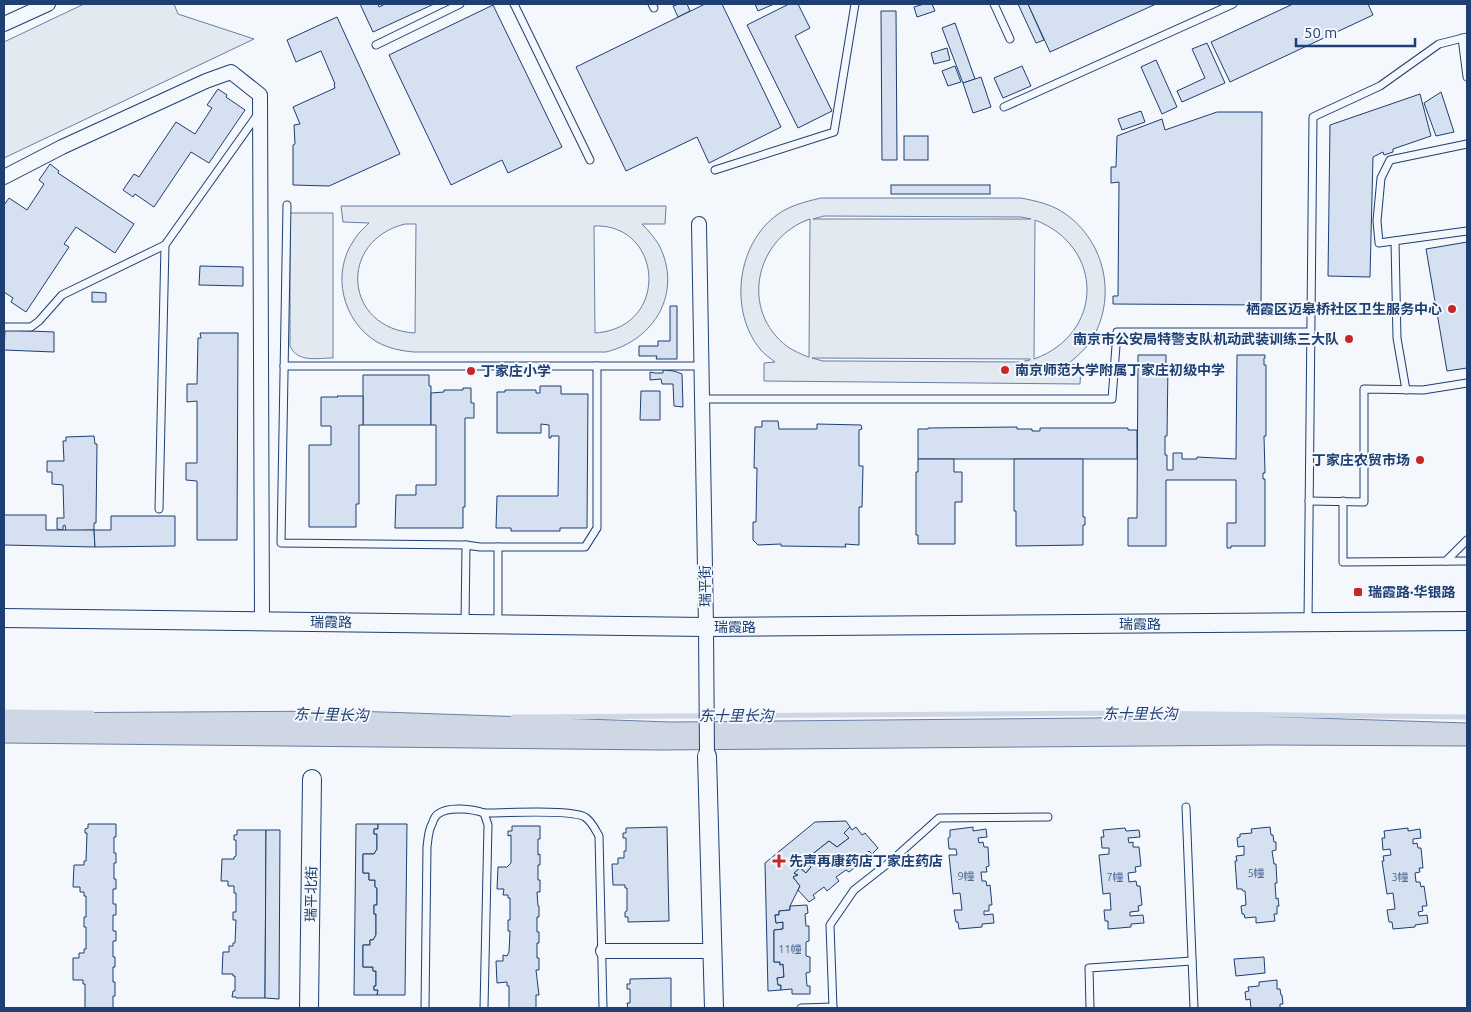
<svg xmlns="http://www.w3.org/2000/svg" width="1471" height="1012" viewBox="0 0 1471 1012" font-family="Ubuntu,'Noto Sans SC',sans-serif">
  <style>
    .green { fill: #e3e9f0; stroke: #687fa3; fill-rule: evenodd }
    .water { fill: #cfd7e4; stroke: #687fa3 }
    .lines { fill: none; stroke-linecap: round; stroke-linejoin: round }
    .stream { stroke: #cfd7e4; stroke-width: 5 }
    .building { fill: #d5e0f0; stroke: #1d3f73 }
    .service-casing { stroke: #1d3f73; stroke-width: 9 }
    .minor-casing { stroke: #1d3f73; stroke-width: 16 }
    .tertiary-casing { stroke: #1d3f73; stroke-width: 20 }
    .service { stroke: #f4f7fb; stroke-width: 7 }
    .minor { stroke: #f4f7fb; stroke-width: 14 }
    .tertiary { stroke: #f4f7fb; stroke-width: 18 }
    .poi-dot { fill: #c62828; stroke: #f4f7fb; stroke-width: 2 }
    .labels { text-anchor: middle; stroke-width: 4; stroke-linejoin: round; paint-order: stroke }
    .number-label { font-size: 11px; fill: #4b6792 }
    .poi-label { font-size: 14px; font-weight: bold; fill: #1d3f73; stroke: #f4f7fb; text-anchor: start }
    .street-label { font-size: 14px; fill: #1d3f73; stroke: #f4f7fb }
    .water-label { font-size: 15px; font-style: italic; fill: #1d3f73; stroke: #f4f7fb }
  </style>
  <rect width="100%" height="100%" fill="#f4f7fb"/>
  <g class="green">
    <path d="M84,4H174L178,14L254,39L4,158V42Z"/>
    <path d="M821,198H1021C1036,201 1051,204 1064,213C1106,241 1118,300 1090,342C1084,351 1076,357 1068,364L1081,365L1080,384L764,381V363L775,362C770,358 764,354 760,349C730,312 736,249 773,218C787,206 804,202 821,198ZM824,216L1021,217L1031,219H813ZM810,219L809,357H808C801,354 794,351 788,347C739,311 755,238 810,219ZM1035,220C1105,247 1104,334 1034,359ZM812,358L1030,359V360L1020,362L837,361H823Z"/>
    <path d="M341,206H666L665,224H642C648,230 654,237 659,245C683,292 655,340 606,352H414C401,351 388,348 377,342C342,321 331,273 354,240C358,233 364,228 369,223L343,222ZM405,224H416L415,333C344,329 337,241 405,224ZM594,226C663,223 671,328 595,333Z"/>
    <path d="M290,213H333V358C316,358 298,363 290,346Z"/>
  </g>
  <path class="water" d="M353,711L671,722L1093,718L1192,714L1467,723V746L1266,745L660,750L4,743V713Z"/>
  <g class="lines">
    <g class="stream">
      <path d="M4,712L92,713"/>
      <path d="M513,717L1134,713L1467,717"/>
    </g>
  </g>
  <g class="building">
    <path d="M360,4H378L379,7L385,4H434L373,32Z"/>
    <path d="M679,4H687L690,11L678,17L673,6Z"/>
    <path d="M705,4H722L781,127L709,163L697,137L626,171L576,67Z"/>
    <path d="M755,4H774L758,11Z"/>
    <path d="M789,4H798L810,28L795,36L832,111L798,128L747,25Z"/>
    <path d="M924,4H932L935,11L917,17L914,7Z"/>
    <path d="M1018,4H1028L1044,40L1036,43Z"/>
    <path d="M1028,4H1156L1050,52Z"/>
    <path d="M1293,4H1368L1373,15L1230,82L1211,42Z"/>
    <path d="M493,5L562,147L508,173L502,160L451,185L389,55Z"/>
    <path d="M881,11H896L897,160H882Z"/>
    <path d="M337,17L400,154L329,186L293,185V145L295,144L294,125L300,124L293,107L335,88L334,84H335L321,51L296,62L287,40Z"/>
    <path d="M955,23L975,79L963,83L942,28Z"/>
    <path d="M1207,43L1225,83L1182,102L1177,91L1205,78L1192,49Z"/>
    <path d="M947,48L950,60L934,64L931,53Z"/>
    <path d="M1156,60L1177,107L1162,114L1141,67Z"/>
    <path d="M955,66L961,82L948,86L942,71Z"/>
    <path d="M1022,66L1031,86L1003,98L994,78Z"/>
    <path d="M981,77L991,107L973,113L963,83Z"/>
    <path d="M218,89L227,95L226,97L245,110L209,163L191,152L154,207L135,194L133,197L123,190L134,174L139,177L176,122L195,134L212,108L207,105Z"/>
    <path d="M1441,92L1454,132L1436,136L1424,103Z"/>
    <path d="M1420,94L1431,136L1393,149V152L1384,155L1383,152L1373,157L1370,277L1328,276L1330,125Z"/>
    <path d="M1141,111L1145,122L1122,130L1118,119Z"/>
    <path d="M1217,112H1262L1261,305L1113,304V296H1118L1119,182L1111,183V167H1116L1117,136L1162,119L1165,130Z"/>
    <rect x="904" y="136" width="24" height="24"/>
    <path d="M50,164L59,171L58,173L134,224L115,253L76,227L64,244L69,247L26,312L11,302L13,298L4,292V205L9,198L27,210L44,184L39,180Z"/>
    <rect x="891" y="185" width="99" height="9"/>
    <path d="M1467,242V368L1447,371L1426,249Z"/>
    <path d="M200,266L243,267V286L199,285Z"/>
    <path d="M92,292L106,293V302H92Z"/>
    <path d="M670,306H677V359H656L657,356H639V346H658V341H670Z"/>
    <path d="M5,330L54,332V352L4,350Z"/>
    <path d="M200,333H238L237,540H197V481L186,480V463H197V401L187,402V384H197L198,338H201Z"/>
    <path d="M1138,355H1166V364H1168L1167,436H1165V455H1167V470H1173V453H1182V459H1197V457L1236,459L1237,355H1265V358H1264V365H1266V436H1264L1265,473H1263V479H1265V546H1231V548H1227V523H1236V480H1166V546H1128V518H1137Z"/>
    <path d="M663,370L674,371L682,374L683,407L674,406L673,384H662L661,379L650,380V372L655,373H663Z"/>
    <path d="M363,375H429V386H431V425H363Z"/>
    <path d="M540,386H561V394H588L587,528H560V531H511V528H496L497,496H558L559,436H551V438H549V425L541,424V433H497V392H505V390H536V393H540Z"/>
    <path d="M463,388H471V403H474V418H465V507H463V528H395L396,495H416V485H436V425H431V393L444,392V390H463Z"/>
    <path d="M641,391H660V420H640Z"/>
    <path d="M337,396H363V425H359V504H356V527H309V445H331V426H321V397H338Z"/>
    <path d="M762,421H778L779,429H817V424L861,425L862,429L859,430V466H863L862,507H859V545L845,544L846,547L781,546V544L758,545L753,540V522H756L757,468H754L755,427H762Z"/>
    <path d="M1017,427V429H1032V431H1040V428H1128V430H1137V459H918V429H928V428Z"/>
    <path d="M94,436L95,444H97L96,523H94V530L66,531L65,525L63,526V530L57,529V518H64L63,485L52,484V472H47V461H64L63,441H66V437Z"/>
    <path d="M918,459H954V472H962V502H955V544H918V535H916V472H918Z"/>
    <path d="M1014,459H1083V517H1085V525H1083V545L1016,546V511H1014Z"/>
    <path d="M4,515H46V530H94L95,547L4,545Z"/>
    <path d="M111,516H175V546L95,547L94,530H111Z"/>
    <path d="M846,821L850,827L844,833L849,838L837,847L829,841L805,860L811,867L806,873L800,868L794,873L798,875L793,877L800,886L790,906V910L779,911V915H775L776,923L783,922V929L774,930V962H780V965L783,964L784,977L777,978L778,985H781V990L768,991L765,863L815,822Z"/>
    <path d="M88,824H116V837H114V853H116V863H114V879H116V889H113V904H116V915H113V931H116V941H113V957H115V967H113V982H115V996H113V1008H85V984H83V980H73V958H79V953H84V949H86V927H84V917H86V896H84V892H80V887H73L74,865H84V861H86L87,833H85V829L88,828Z"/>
    <path d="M356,824H378V829H374V834H377V849L374,854H363V873H369V880H375V887L377,888V905H374V914H376V935L373,940H370V945H363V967H373V971H376V986H374V990H378L377,995H354Z"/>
    <path d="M378,824H407L405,995H377L378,990H374V986H376V971H373V967H363V945H370V940H373L376,935V914H374V905H377V888L375,887V880H369V873H363V854H374L377,849V834H374V829H378Z"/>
    <path d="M512,826H540V839H538V855L540,854V865H538V880H540V892H537L538,906H539V917H537V932H539V943H537V958H539V970H536L539,995H536V1008H509V986H507V982L497,983L496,961H503V955L507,956L509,952L510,931H508V920H510V898H508V895H503L504,889H497L498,867H507L511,863V835L508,836V831H512Z"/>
    <path d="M667,827L669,921L628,922V917H625V912L627,911V888H625V885H613L612,864H618V858H624V851H626V838H623V833H626V828Z"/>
    <path d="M850,827L852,830L856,827L862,835L865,833L878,848L872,854L869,851L860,859L862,862L849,872L846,870L836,877L839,881L827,891L824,887L813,895L815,898L809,902L798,890L800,886L793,877L798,875L794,873L800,868L806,873L811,867L805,860L829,841L837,847L849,838L844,833Z"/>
    <path d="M973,827V831L986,829L987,837L978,838L979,843L983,842L984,847H988L989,866L986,867L987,872H981L982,881H986L987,886L990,885L992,905H989V911H984V915L993,914L994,923L982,924V927L959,929L958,922H956L954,910H962L960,893L953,894L949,855H957L956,849H949L948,838L950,837V830Z"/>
    <path d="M1270,827L1271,835H1273L1274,842H1276V850L1272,851L1274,864H1276L1277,883H1275L1276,899L1278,898L1279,906H1277V914H1274L1275,921L1256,923V917L1245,918L1244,914H1242L1241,906L1246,905L1245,891H1243L1242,889H1237L1235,861H1237L1236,856L1244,855V846L1238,847L1237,838L1240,837V834L1252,833L1251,829Z"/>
    <path d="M1125,828L1126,831L1139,830L1140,837L1128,838L1129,843L1133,842V847H1139L1141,866L1135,867L1136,872L1128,873L1129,882L1136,881L1137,886H1140L1142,905L1138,906L1139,911L1130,912V916L1143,915L1144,923L1131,924V927L1108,929V921H1105L1104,910H1111L1110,893L1103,894L1099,855L1109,854V848H1102L1101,837H1104L1103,830Z"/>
    <path d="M1408,828V831L1420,829L1421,838L1413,839V844L1417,843L1418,848H1421L1423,868H1419L1420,872L1415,873L1416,882H1420L1421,887L1424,886L1427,906H1422L1423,911L1418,912L1419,916L1427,915L1428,923L1415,925V927L1393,929L1392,922H1389L1387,910L1395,909L1393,893L1387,894L1382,861H1384L1383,856L1391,855L1390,849L1383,850L1382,838H1385L1384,831Z"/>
    <path d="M237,830H266L265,998H236V997H232L233,991H235V976H233V974H222L223,952H229V946H233V943H235L236,920H233V912H236V893H234V886H228V881H221L222,859H234V857L236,856V840H234V835H237Z"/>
    <path d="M266,830H280L279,999L265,998Z"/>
    <path d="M807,905L808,913L805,914L806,926H809V941L806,942V956L810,957V972L806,973L807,986H810V994H792V989L781,990V985H778L777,978L784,977L783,964L780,965V962H774V930L783,929V922L776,923L775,915H779V911L790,910V906Z"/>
    <path d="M1264,957L1265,973L1236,976L1234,959Z"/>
    <path d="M671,978V1008H628L627,1003H630V989H627V984H630V979Z"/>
    <path d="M1277,980V989H1280L1281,995H1282L1283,1004H1280V1008H1251L1250,999L1246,1000L1245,992L1249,991L1248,987L1259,986V982Z"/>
  </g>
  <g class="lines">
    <defs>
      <g id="service">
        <path d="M514,4L590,160"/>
        <path d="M652,4L654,8"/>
        <path d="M994,4L1010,39"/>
        <path d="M1462,38L1467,77"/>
        <path d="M376,45L460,4"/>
        <path d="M1004,107L1233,4"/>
        <path d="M1467,144L1390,160L1381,178L1377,221L1379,243L1467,231"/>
        <path d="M715,170L834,132L855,4"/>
        <path d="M287,205L281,543L466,545"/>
        <path d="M1395,241L1397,338L1406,390"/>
        <path d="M4,327H31L39,321L62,295L165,245"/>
        <path d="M284,366H701"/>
        <path d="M702,399H1112L1117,332H1311"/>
        <path d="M1309,501L1364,502V389L1423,390L1467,383"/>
        <path d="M1343,501V562L1467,561"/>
        <path d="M159,509L165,245L258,114"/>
        <path d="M498,547H585L597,528V366"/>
        <path d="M1446,561L1467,540"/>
        <path d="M1308,622L1313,117L1380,86L1439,44L1467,37"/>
        <path d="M465,623L466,545L480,547H498V624"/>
        <path d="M1186,807L1194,1008"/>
        <path d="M484,813C503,813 572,809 585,817C592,822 595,829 599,836L603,1008"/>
        <path d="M425,1008L427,847C428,840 428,831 432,824C433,821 435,816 438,814C448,806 473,809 484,813L488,825L484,1008"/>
        <path d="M801,1008L833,1007"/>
        <path d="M833,1008L830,925L854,890L891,861L939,818L1048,817"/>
        <path d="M1090,1008L1089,968L1192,961"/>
      </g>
      <g id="minor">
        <path d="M4,24L48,4"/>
        <path d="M4,177L62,147L206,81L231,72L260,95L262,621"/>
        <path d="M699,224L706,627L707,756"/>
        <path d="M603,951H712"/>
      </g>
      <g id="tertiary">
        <path d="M4,618L706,627L1467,621"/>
        <path d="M707,756L714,1008"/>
        <path d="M309,1008L312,779"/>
      </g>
    </defs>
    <use href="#service" class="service-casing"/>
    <use href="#minor" class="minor-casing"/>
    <use href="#tertiary" class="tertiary-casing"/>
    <use href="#service" class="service"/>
    <use href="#minor" class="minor"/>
    <use href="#tertiary" class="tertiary"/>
  </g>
  <g class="poi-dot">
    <circle cx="1452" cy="309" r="5"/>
    <circle cx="1349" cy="339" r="5"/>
    <circle cx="1005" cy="370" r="5"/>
    <circle cx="471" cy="371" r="5"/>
    <circle cx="1420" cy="460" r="5"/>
    <rect x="1353" y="587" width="10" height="10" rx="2.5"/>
    <path d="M776.5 853.5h5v5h5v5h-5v5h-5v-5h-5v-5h5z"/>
  </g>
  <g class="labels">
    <g class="number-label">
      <text x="1256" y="877">5幢</text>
      <text x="966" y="880">9幢</text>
      <text x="1115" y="881">7幢</text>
      <text x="1400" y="881">3幢</text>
      <text x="790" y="953">11幢</text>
    </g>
    <g class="poi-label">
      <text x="1442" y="314" text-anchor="end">栖霞区迈皋桥社区卫生服务中心</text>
      <text x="1339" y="344" text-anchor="end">南京市公安局特警支队机动武装训练三大队</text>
      <text x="1015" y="375">南京师范大学附属丁家庄初级中学</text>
      <text x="481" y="376">丁家庄小学</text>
      <text x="1410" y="465" text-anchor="end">丁家庄农贸市场</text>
      <text x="1368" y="597">瑞霞路·华银路</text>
      <text x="789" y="866">先声再康药店丁家庄药店</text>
    </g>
    <g class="street-label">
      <text transform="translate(705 586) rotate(-91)" y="5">瑞平街</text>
      <text transform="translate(331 622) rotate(1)" y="5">瑞霞路</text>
      <text x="1140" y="629">瑞霞路</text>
      <text x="735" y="632">瑞霞路</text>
      <text transform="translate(311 894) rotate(-89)" y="5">瑞平北街</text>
    </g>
    <g class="water-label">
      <text x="1140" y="719">东十里长沟</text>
      <text transform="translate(331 715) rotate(1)" y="5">东十里长沟</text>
      <text x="736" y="721">东十里长沟</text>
    </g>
  </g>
  <rect width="1471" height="1012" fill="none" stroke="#1d3f73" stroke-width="10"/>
  <path d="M1296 38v8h119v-8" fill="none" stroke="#1d3f73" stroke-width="2.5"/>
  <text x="1304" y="38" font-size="15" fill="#1d3f73" stroke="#f4f7fb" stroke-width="4" paint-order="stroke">50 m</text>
</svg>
